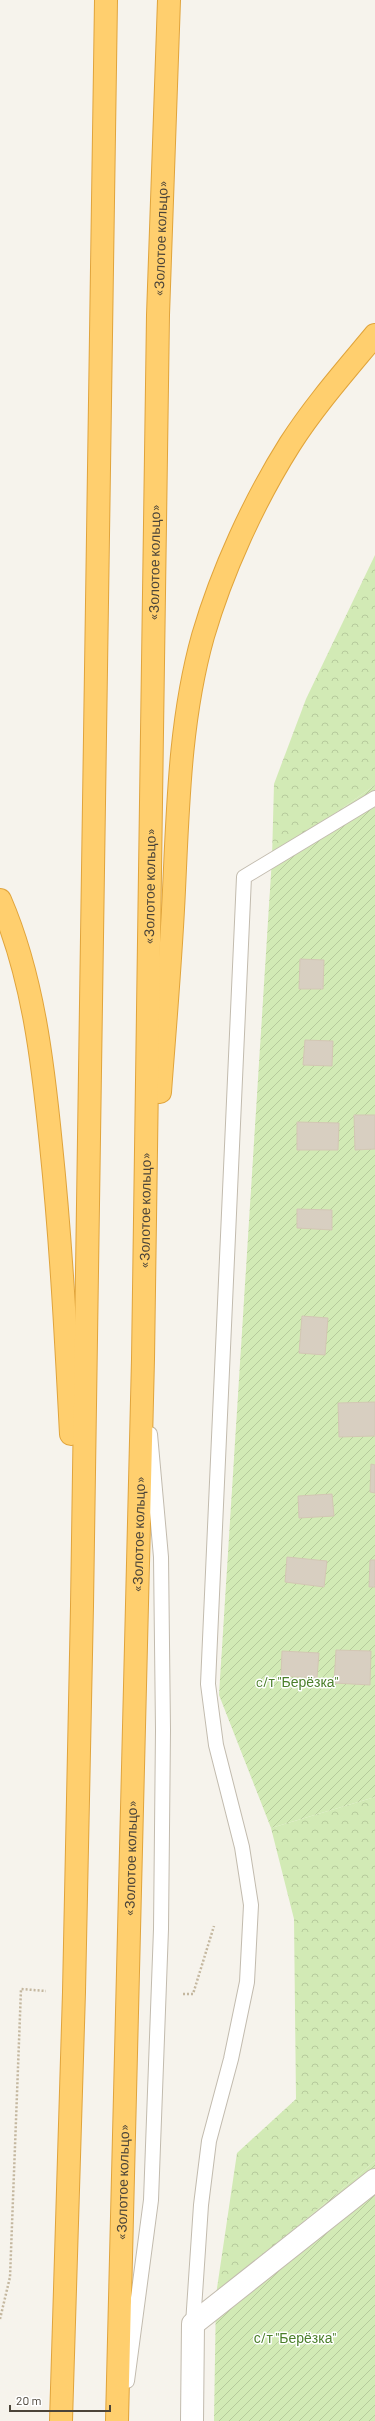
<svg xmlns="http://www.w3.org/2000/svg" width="375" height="2421" viewBox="0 0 375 2421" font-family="Barlow,sans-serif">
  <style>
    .forest { fill: url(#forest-crowns) }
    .garden { fill: url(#garden-furrows) }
    .building { fill: #d8cfc1; stroke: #d3c7b4 }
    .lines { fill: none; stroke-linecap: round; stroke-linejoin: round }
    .lane-casing { stroke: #c2bbae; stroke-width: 16 }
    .street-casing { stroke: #c2bbae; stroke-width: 24 }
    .highway-casing { stroke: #e0a43c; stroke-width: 24 }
    .path { stroke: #c4b79f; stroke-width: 2.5; stroke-dasharray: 2 2; stroke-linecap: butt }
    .lane { stroke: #fff; stroke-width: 14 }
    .street { stroke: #fff; stroke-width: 22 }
    .highway { stroke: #ffcf6e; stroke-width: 22 }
    .labels { text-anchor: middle; stroke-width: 3; stroke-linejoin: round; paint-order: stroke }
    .street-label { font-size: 14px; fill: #4b4439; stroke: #fff }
    .park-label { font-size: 14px; fill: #4a7f2a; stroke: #fff }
  </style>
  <defs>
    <pattern id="forest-crowns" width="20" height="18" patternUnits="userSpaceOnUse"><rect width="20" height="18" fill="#d2eab5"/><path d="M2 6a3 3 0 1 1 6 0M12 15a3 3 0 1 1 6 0" fill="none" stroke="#b6ca9c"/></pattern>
    <pattern id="garden-furrows" width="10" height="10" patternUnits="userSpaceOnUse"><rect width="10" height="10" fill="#d2eab5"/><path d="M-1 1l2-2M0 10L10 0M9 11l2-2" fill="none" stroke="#b6ca9c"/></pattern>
  </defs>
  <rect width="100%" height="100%" fill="#f6f3ec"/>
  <g class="forest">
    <path d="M375,555V785L272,858L274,784L306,699Z"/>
    <path d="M375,1797V2161L216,2295L237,2153L296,2099L294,1919L271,1828Z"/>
  </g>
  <g class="garden">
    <path d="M375,785V1797L271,1828L219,1695L272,858Z"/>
    <path d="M375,2161V2421H214L216,2295Z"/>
  </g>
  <g class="building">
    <path d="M300,959L324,960L323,989H299Z"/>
    <path d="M305,1040L333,1041L332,1066L303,1065Z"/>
    <path d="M354,1115H375V1149L355,1150Z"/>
    <path d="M297,1122L339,1123L338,1150H297Z"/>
    <path d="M297,1209L332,1210V1230L297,1228Z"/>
    <path d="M302,1316L328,1318L325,1355L299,1353Z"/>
    <path d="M375,1402V1436L339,1437L338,1403Z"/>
    <path d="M371,1464L375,1465V1493L370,1492Z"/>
    <path d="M332,1494L334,1516L299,1518L298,1496Z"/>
    <path d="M287,1557L327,1561L324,1587L285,1582Z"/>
    <path d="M370,1560H375V1587H369Z"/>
    <path d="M336,1650L371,1651L370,1685L334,1683Z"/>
    <path d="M282,1651L319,1653L317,1678L281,1676Z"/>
  </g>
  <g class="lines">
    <defs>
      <g id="lane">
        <path d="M193,2324L201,2205L209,2141L231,2059L247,1982L251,1905L242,1847L216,1745L208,1684L244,877L375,798"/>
        <path d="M127,2381L151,2200L161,1929L163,1730L161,1557L150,1434"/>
      </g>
      <path id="street" d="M192,2421L193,2324L375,2180"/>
      <g id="highway">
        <path d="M0,900C33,976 43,1063 51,1145C61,1241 66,1338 71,1434"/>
        <path d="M160,1092C165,1025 171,957 174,890C178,804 180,718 203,636C222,571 254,501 290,444C315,405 346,370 375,335"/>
        <path d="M61,2421L74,1992L82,1606L106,0"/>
        <path id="s1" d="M117,2421L143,1359L158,315L169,0"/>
      </g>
    </defs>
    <use href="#lane" class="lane-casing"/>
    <use href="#street" class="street-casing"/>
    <use href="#highway" class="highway-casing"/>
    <g class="path">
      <path d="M183,1994H193L214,1926"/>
      <path d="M0,2319L10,2277L21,1989L46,1991"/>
    </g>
    <use href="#lane" class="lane"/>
    <use href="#street" class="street"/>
    <use href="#highway" class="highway"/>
  </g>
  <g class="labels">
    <g class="street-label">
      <text dy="5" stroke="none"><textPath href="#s1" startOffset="2183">«Золотое кольцо»</textPath></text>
      <text dy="5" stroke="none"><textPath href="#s1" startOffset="1859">«Золотое кольцо»</textPath></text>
      <text dy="5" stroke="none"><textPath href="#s1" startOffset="1535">«Золотое кольцо»</textPath></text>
      <text dy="5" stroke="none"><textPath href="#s1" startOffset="1211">«Золотое кольцо»</textPath></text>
      <text dy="5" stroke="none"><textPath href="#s1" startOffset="887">«Золотое кольцо»</textPath></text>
      <text dy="5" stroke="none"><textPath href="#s1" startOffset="563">«Золотое кольцо»</textPath></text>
      <text dy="5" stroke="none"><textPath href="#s1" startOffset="239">«Золотое кольцо»</textPath></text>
    </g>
    <g class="park-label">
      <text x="297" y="1687">c/т "Берёзка"</text>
      <text x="295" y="2343">с/т "Берёзка"</text>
    </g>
  </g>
  <path d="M10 2405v6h100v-6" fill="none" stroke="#4b4439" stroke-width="2"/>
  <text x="16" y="2405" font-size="12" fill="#4b4439" stroke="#ffffff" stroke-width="3" paint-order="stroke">20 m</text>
</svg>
